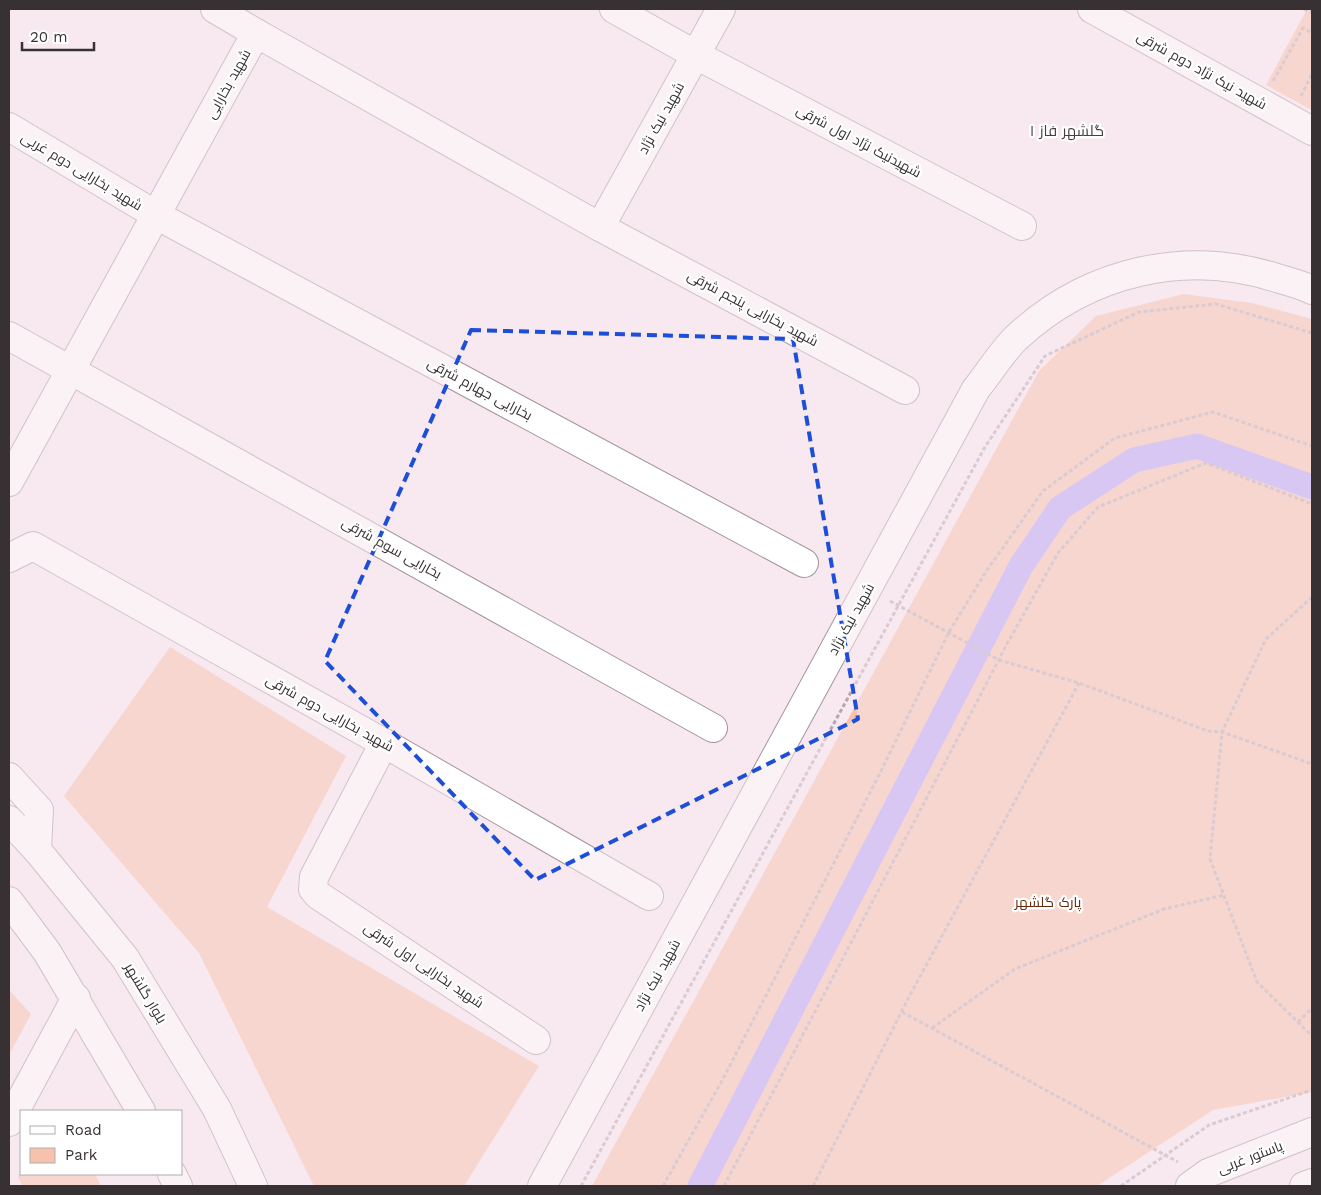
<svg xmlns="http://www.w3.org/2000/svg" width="1321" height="1195" viewBox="0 0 1321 1195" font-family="'Work Sans',Cairo,sans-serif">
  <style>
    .green { fill: #f7c2ab }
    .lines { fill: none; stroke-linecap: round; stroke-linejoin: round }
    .canal { stroke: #b4a1f9; stroke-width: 25 }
    .minor-casing { stroke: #a3949b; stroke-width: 30 }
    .tertiary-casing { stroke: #a3949b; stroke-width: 30 }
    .secondary-casing { stroke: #a3949b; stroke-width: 30 }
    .primary-casing { stroke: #a3949b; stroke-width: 30 }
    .path { stroke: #b5a8ae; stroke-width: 3; stroke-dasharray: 4 2.5; stroke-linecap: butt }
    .minor { stroke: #fff; stroke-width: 28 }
    .tertiary { stroke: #fff; stroke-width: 28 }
    .secondary { stroke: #fff; stroke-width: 28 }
    .primary { stroke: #fff; stroke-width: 28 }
    .marked { fill: none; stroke: #1d4ed8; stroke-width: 4; stroke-dasharray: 10 6; stroke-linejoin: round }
    .labels { text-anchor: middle; stroke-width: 4.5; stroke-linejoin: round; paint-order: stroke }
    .street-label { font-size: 14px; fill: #373134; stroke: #fff }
    .park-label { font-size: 14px; fill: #652b0e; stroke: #fff }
    .neighbourhood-label { font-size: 15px; fill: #493c42; stroke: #fff }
  </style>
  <rect width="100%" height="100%" fill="#f8e8ef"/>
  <g class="green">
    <path d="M1307,9H1312V110L1266,85Z"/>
    <path d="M1184,294L1252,303L1312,319V1092L1213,1110L1097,1186H592L1039,371L1096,316Z"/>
    <path d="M170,647L346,756L267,907L539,1066L464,1186H314L199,953L64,796Z"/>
    <path d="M9,990L31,1014L9,1055Z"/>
    <path d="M21,1171V1174H95L101,1186H22L18,1176Z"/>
  </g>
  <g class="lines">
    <path class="canal" d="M700,1186L1021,566L1060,508L1134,460L1197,446L1312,487"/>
    <defs>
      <g id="minor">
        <path d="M215,9L256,33"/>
        <path d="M614,9L696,55L1022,226"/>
        <path d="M1092,9L1312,131"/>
        <path d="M9,127L156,215L804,563"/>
        <path d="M600,227L905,390"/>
        <path d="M9,336L713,728"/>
        <path d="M9,558L33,546L384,743L649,896"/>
        <path d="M384,743L314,877L313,889L318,895L536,1040"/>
        <path d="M9,1122L76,998"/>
      </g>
      <path id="tertiary" d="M9,482L256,33L600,227L721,9"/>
      <g id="secondary">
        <path d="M542,1186L976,389C989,373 1001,353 1016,338C1088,271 1186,248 1280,279C1291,282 1302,285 1312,290"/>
        <path d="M1190,1186L1208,1173L1312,1132"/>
        <path d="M1304,1186L1312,1183"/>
      </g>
      <g id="primary">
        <path d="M9,777L39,810L37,850"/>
        <path d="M9,820L37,850L125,958L217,1109L253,1186"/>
        <path d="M9,901L47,952L141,1111"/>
        <path d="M172,1174L178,1186"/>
      </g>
    </defs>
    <use href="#minor" class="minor-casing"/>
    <use href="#tertiary" class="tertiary-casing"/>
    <use href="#secondary" class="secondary-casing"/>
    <use href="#primary" class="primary-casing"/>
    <g class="path">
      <path d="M1304,9L1312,13"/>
      <path d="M1273,81L1303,28L1312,33"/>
      <path d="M1301,96L1312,74"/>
      <path d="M1312,597L1266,639L1222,732L1210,859L1257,982L1312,1036"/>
      <path d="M890,601L999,660L1079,683L1208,731L1222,732L1312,764"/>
      <path d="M902,1012L1178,1162"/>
      <path d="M1298,1022L1312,1008"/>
      <path d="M932,1028L1015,969L1164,909L1224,895"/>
      <path d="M581,1186L985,447L1045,356L1139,312L1216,304L1312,333"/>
      <path d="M663,1186L723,1079L880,773L949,632L987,570L1043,491L1115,438L1213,412L1312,446"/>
      <path d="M724,1186L1008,642L1058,553L1098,507L1206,463L1312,504"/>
      <path d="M813,1186L909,997L1079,683"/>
      <path d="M1121,1186L1209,1125L1312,1090"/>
    </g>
    <use href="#minor" class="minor"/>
    <use href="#tertiary" class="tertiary"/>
    <use href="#secondary" class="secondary"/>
    <use href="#primary" class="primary"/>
  </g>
  <path d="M0 0H1321V1195H0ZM471,330L793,339L858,719L535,880L325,661Z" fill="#f8e8ef" fill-opacity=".55" fill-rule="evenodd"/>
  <path class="marked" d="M471,330L793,339L858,719L535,880L325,661Z"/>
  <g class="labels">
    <g class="street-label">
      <text transform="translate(1202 70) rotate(29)" y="5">شهید نیک نژاد دوم شرقی</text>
      <text transform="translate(228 84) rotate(-61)" y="5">شهید بخارایی</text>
      <text transform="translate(661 118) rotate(-61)" y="5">شهید نیک نژاد</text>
      <text transform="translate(859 141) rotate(28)" y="5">شهیدنیک نژاد اول شرقی</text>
      <text transform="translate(82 171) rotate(31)" y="5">شهید بخارایی دوم غربی</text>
      <text transform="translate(753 308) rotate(28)" y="5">شهید بخارایی پنجم شرقی</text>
      <text transform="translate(480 389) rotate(28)" y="5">بخارایی جهارم شرقی</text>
      <text transform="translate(392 548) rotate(29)" y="5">بخارایی سوم شرقی</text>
      <text transform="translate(851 619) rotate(-61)" y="5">شهید نیک نژاد</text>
      <text transform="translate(330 713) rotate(29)" y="5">شهید بخارایی دوم شرقی</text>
      <text transform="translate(424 965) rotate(34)" y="5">شهید بخارایی اول شرقی</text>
      <text transform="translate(657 975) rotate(-61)" y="5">شهید نیک نژاد</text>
      <text transform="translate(146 993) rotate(59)" y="5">بلوار گلشهر</text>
      <text transform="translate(1250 1157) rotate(-21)" y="5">پاستور غربی</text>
    </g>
    <g class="park-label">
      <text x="1048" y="907">پارک گلشهر</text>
    </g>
    <g class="neighbourhood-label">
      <text x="1067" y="136">گلشهر فاز ۱</text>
    </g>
  </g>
  <rect width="1321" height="1195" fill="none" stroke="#373134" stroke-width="20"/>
  <rect x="20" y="1110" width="162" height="65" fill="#ffffff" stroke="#afadae"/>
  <rect x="30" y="1126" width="25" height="8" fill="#ffffff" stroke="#afadae"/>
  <text x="65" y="1135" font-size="15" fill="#373134">Road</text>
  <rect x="30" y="1148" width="25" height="15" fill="#f7c2ab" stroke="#afadae"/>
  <text x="65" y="1160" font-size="15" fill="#373134">Park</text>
  <path d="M22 42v8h72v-8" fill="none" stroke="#373134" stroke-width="2.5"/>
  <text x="30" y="42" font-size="15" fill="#373134" stroke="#ffffff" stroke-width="4" paint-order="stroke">20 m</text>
</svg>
